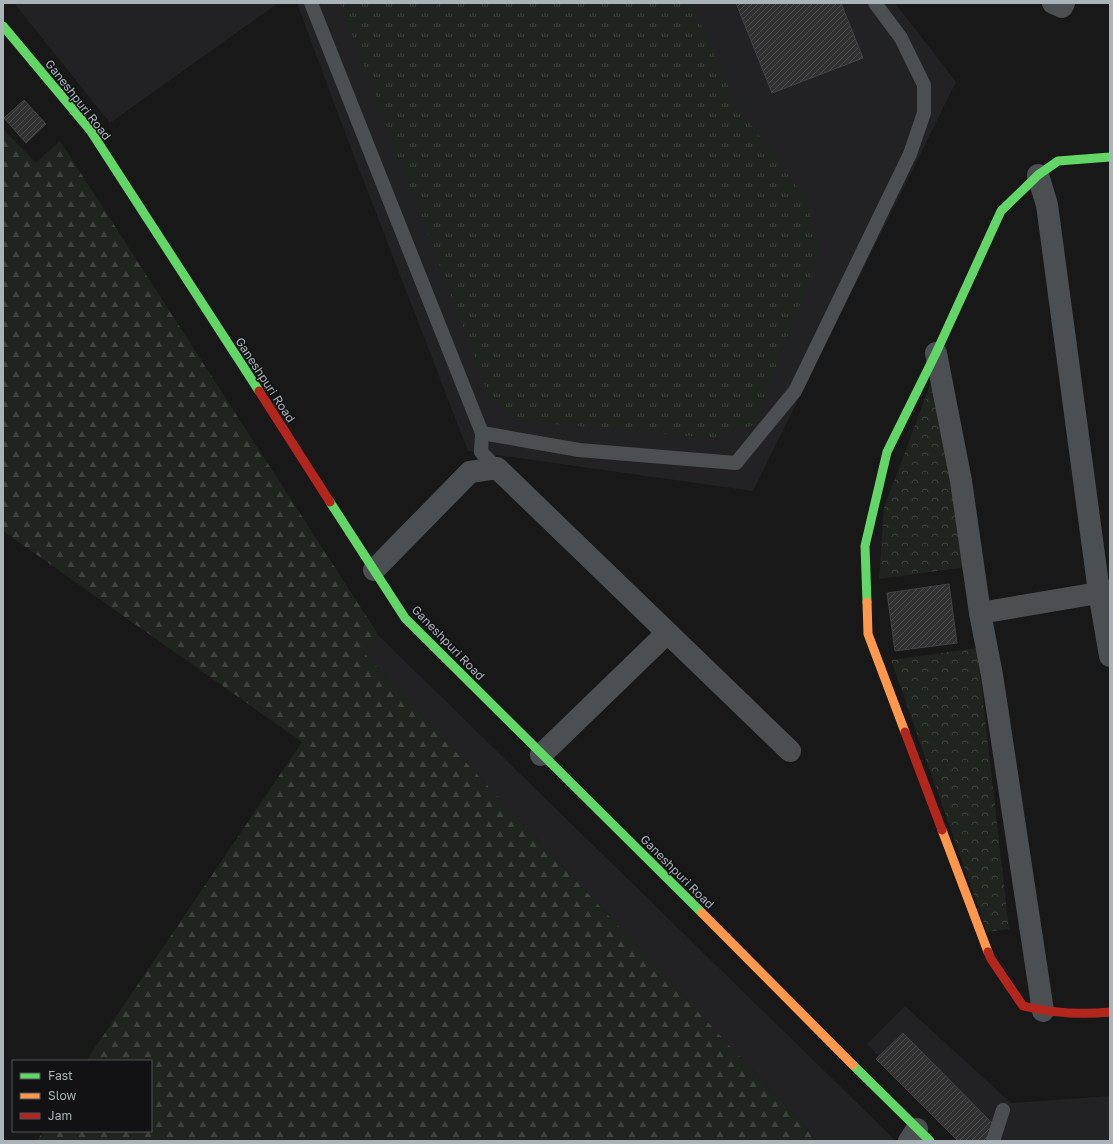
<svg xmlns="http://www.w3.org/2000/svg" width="1113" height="1144" viewBox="0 0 1113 1144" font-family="'Golos Text',sans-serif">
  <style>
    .built { fill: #222224 }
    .grass { fill: url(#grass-tufts) }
    .forest { fill: url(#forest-firs) }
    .park { fill: url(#park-crowns) }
    .building { fill: url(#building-hatch); stroke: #404344 }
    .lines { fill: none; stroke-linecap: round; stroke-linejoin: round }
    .lane { stroke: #4c4f51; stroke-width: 14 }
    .street { stroke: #4c4f51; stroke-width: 22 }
    .fast { stroke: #63d668; stroke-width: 9 }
    .slow { stroke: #ff974d; stroke-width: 9 }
    .jam { stroke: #b3261e; stroke-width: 9 }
    .labels { text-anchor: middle; stroke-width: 3; stroke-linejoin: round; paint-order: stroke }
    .street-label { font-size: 12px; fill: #a9b3b8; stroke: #121214 }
  </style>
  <defs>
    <pattern id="grass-tufts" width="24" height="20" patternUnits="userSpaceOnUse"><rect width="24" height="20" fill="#1f251e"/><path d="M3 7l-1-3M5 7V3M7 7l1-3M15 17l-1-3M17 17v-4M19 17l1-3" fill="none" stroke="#3d423d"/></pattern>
    <pattern id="forest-firs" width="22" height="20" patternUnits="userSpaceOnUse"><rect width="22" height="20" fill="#1f251e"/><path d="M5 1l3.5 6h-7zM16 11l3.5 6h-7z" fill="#3d423d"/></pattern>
    <pattern id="park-crowns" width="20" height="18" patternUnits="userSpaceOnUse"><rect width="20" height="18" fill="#1f251e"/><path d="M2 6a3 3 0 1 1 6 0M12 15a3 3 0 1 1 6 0" fill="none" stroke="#3d423d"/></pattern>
    <pattern id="building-hatch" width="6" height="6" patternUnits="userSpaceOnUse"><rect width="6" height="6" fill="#313132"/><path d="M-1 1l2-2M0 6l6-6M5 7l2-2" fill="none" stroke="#4c4c4e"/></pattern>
  </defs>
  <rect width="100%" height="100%" fill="#181818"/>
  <g class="built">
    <path d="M14,3H278L110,123Z"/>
    <path d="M297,3H895L956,82L753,491L468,451L346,135Z"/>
    <path d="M379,636L894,1139L892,1141H816L797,1118L363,652Z"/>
    <path d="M905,1006L1011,1103L1110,1096V1141H960L867,1044Z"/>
  </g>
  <path class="grass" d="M340,3H422L435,9L438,3H691L738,108L805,197L820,253L753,425L712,438L521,421L488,393Z"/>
  <path class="forest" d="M3,129L36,163L60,141L379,636L363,652L797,1118L816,1141H37L43,1131H151V1061H86L302,742L3,531Z"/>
  <g class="park">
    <path d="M932,380L966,567L879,579L884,508Z"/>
    <path d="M977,648L1009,929L987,932L891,660Z"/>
  </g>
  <g class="building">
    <path d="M736,3H841L863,58L772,93Z"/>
    <path d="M24,100L46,124L26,143L4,118Z"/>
    <path d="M949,584L957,643L895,651L887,593Z"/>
    <path d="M903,1033L999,1130L988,1141H958L876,1059Z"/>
  </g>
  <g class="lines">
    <g class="lane">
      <path d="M311,3L482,433L481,452L497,468"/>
      <path d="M482,433L579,450L736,463L795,391L910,154L924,113V85L901,38L875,3"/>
      <path d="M993,1141L1003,1110"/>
    </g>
    <g class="street">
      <path d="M1053,3L1062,7L1064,3"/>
      <path d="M1038,175L1047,205L1099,592L1110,656"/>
      <path d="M936,353L961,481L980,613L992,675L1043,1011"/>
      <path d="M374,570L470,472L497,468L790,751"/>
      <path d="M980,613L1110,591"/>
      <path d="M541,755L667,633"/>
      <path d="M909,1141L917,1129"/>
    </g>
    <g class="fast">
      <path d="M3,26L90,130L259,391"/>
      <path d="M330,502L405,618L702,913"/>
      <path d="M867,602L865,546L887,452L936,353L1001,211L1038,175L1058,161L1110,157"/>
      <path d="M853,1065L930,1141"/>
    </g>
    <g class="slow">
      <path d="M867,602L868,634L905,732"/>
      <path d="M942,830L988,952"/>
      <path d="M702,913L853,1065"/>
    </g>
    <g class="jam">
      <path d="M259,391L330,502"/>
      <path d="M905,732L942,830"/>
      <path d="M988,952L991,959L1023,1006C1052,1013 1081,1015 1110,1012"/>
    </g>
  </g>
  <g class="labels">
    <g class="street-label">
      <text transform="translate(78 100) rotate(52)" y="4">Ganeshpuri Road</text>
      <text transform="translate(265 380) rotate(57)" y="4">Ganeshpuri Road</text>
      <text transform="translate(448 643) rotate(46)" y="4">Ganeshpuri Road</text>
      <text transform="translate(677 872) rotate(45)" y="4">Ganeshpuri Road</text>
    </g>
  </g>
  <rect width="1113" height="1144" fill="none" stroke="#a9b3b8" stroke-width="8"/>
  <rect x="12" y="1060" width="140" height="72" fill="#121214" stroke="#4e5256"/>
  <rect x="20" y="1073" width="20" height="6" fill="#63d668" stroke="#4e5256"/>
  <text x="48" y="1080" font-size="12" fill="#a9b3b8">Fast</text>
  <rect x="20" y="1093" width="20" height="6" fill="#ff974d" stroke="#4e5256"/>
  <text x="48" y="1100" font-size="12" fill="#a9b3b8">Slow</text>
  <rect x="20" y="1113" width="20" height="6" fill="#b3261e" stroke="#4e5256"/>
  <text x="48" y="1120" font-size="12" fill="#a9b3b8">Jam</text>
</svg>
